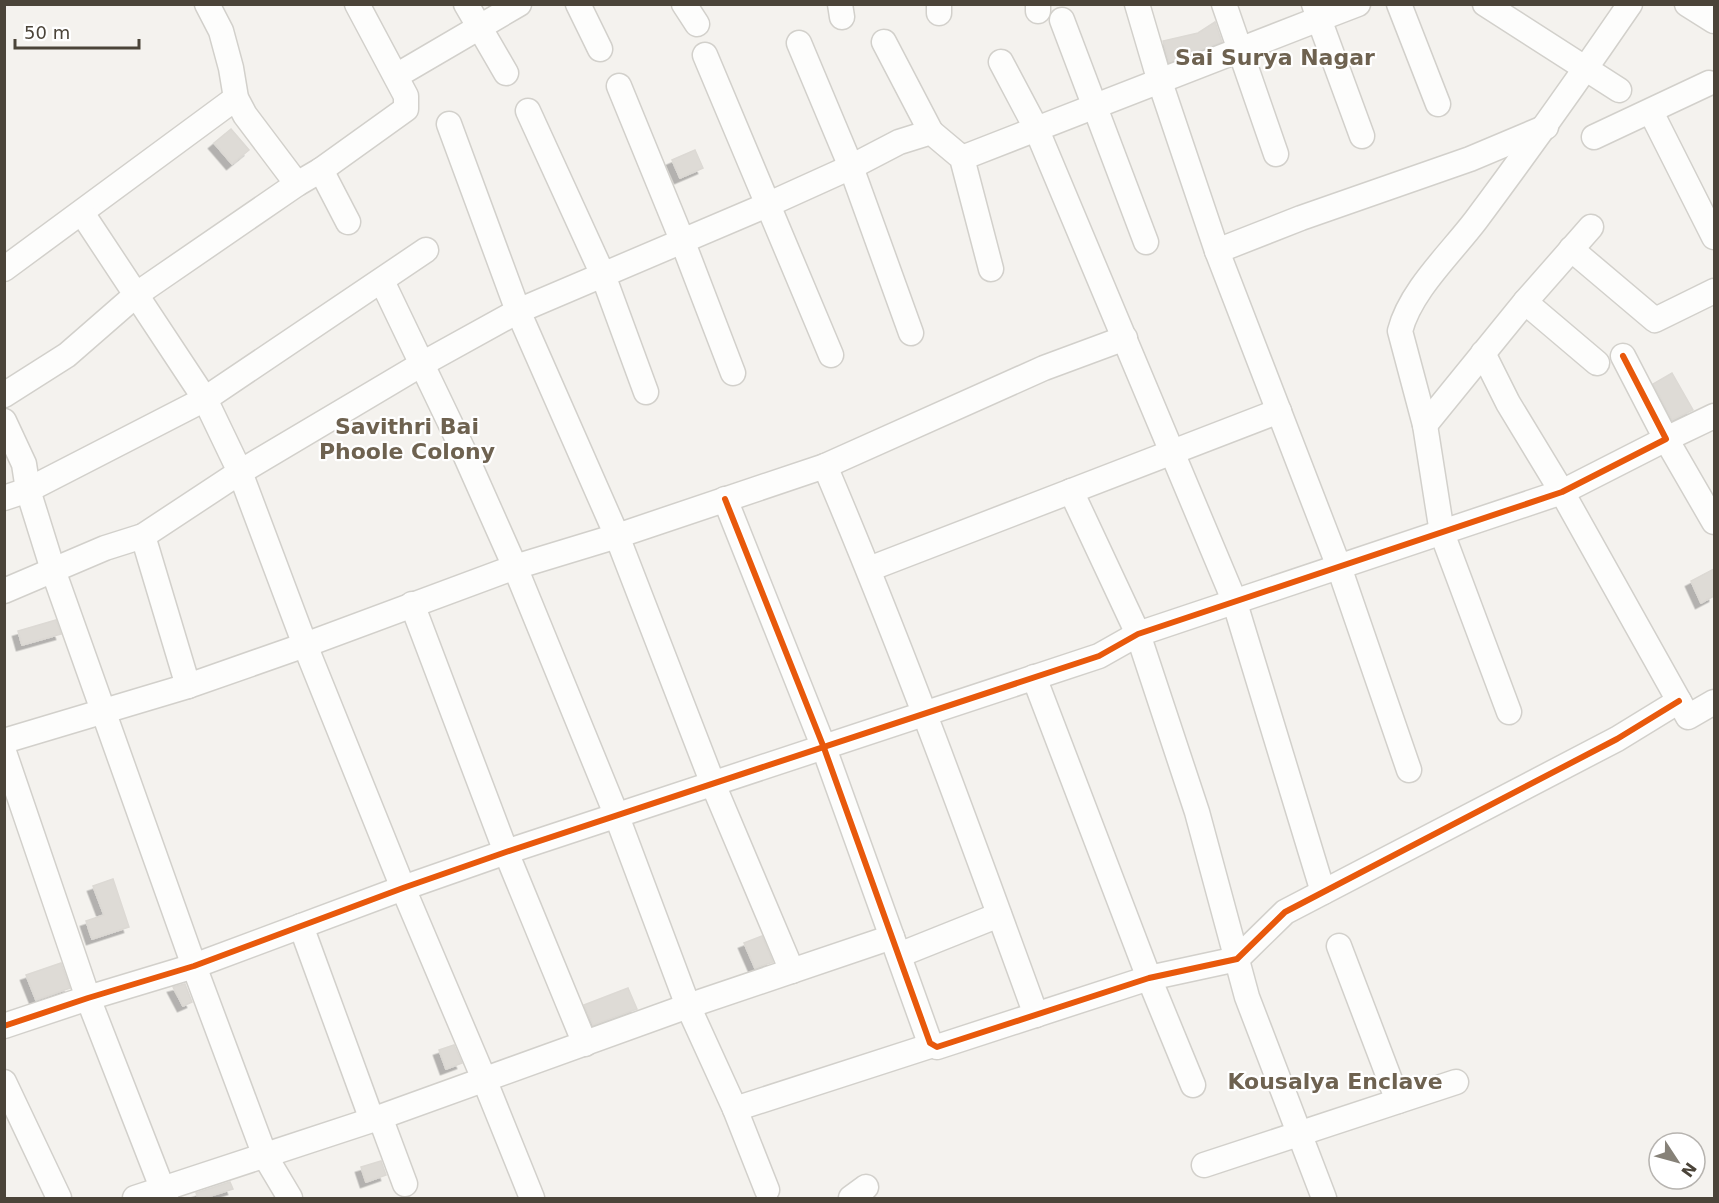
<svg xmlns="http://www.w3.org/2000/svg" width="1719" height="1203" viewBox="0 0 1719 1203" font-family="'DejaVu Sans',sans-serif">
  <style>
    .building { fill: #dedbd6; stroke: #dcd9d4; stroke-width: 1.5; filter: url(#shadow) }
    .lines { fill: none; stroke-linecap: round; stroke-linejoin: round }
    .minor-casing { stroke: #d2d0cb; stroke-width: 27 }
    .minor { stroke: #fdfdfc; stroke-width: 24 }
    .cycleway-casing { stroke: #fff; stroke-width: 10 }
    .cycleway { stroke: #e8590c; stroke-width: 6 }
    .labels { text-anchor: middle; stroke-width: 4.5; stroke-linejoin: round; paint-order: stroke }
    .neighbourhood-label { font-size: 22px; font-weight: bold; fill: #6e6250; stroke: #fff }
  </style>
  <defs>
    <filter id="shadow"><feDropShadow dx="-5.5" dy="5.5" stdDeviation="0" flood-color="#0004"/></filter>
  </defs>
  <rect width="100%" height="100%" fill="#f4f2ee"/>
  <g class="building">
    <path d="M1215,22L1222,42L1169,62L1163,41L1198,33Z"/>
    <path d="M231,129L249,150L232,164L214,143Z"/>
    <path d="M695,150L703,168L680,178L672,160Z"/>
    <path d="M1672,373L1693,410L1672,420L1653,384Z"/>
    <path d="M1714,569V596L1701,603L1691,581Z"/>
    <path d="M56,620L61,634L22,645L18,631Z"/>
    <path d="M113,879L129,927L92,939L86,921L104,915L93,886Z"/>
    <path d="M762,936L773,962L755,968L744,943Z"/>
    <path d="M61,963L70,988L36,1000L26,975Z"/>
    <path d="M185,984L192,1002L183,1006L173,987Z"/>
    <path d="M628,988L637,1009L593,1025L584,1005Z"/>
    <path d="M454,1045L462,1063L446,1069L439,1050Z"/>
    <path d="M381,1161L386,1175L366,1182L361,1167Z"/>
    <path d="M230,1182L233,1189L204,1198H198L196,1193Z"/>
  </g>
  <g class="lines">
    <defs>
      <g id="minor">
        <path d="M207,4L221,31L231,68L236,98L245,115L297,184"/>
        <path d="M466,4L506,73"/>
        <path d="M578,4L600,49"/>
        <path d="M684,4L697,24"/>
        <path d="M840,4L842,17"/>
        <path d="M939,4V13"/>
        <path d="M1038,4V11"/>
        <path d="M1137,4L1160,82L1217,251L1339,567L1409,770"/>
        <path d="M1224,4L1276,154"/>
        <path d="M1358,4L1319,19L1362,136"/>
        <path d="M1399,4L1438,104"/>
        <path d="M1485,4L1619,90"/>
        <path d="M1687,4L1714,21"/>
        <path d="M1062,20L1146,242"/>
        <path d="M884,42L931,132"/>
        <path d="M799,43L851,167L911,333"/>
        <path d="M705,55L831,355"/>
        <path d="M1001,62L1036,128L1234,600L1323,892"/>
        <path d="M396,76L519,4"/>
        <path d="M619,86L682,240L733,373"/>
        <path d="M528,111L603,275L646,392"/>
        <path d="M1651,112L1714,237"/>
        <path d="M449,124L518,311L617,536L713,784L792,971"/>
        <path d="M1594,137L1709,83"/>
        <path d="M962,158L1319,19L1314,4"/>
        <path d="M321,170L348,222"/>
        <path d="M1571,249L1655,320L1714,291"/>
        <path d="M426,250L205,399L240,472L305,645L403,888L484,1079L532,1198"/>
        <path d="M1217,251L1301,218L1470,159L1546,127"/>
        <path d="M4,269L236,98"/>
        <path d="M382,281L463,450L515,567L616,814L688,1006L735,1109L933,1045"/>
        <path d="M1525,302L1597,363"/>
        <path d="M1483,353L1508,403L1562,492L1688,717L1714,702"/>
        <path d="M4,395L67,355L137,294L297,184L321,170L406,109V96L357,4"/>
        <path d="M1714,416L1666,439L1714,522"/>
        <path d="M4,421L24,464L28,490L53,570L194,966L265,1156L290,1198"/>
        <path d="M1425,425L1525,302L1591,227"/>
        <path d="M825,466C902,647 969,831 1036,1015"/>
        <path d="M1071,491L1138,634L1197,812L1247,997L1324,1198"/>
        <path d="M4,498L28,490L205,399L82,213"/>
        <path d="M725,499L824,748L930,1043L937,1047L1149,978L1237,959L1285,912L1617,739L1679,701"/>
        <path d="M143,536L188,686"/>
        <path d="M869,569L1279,411"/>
        <path d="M4,591L105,548L143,536L240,472L422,364L518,311L767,205L851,167L899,142L931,132L962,158L991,269"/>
        <path d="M412,604L506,852L585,1044"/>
        <path d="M1034,677L1149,978L1193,1085"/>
        <path d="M1509,712L1442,533L1425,425L1400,331C1410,291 1451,253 1476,220C1529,149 1580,77 1630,4"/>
        <path d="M4,741L188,686L305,645L515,567L617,536L825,466L1044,368L1125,338"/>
        <path d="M4,752L88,998L166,1198"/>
        <path d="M301,926L372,1120"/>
        <path d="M1339,946L1398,1101"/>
        <path d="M899,955L999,915"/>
        <path d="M4,1026L88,998L194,966L403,888L506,852L1099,656L1138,634L1562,492L1666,439L1623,356"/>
        <path d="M4,1082L59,1198"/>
        <path d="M735,1109L767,1190"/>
        <path d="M380,1117L405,1184"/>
        <path d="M1204,1165L1456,1082"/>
        <path d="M135,1198L372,1120L688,1006L892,937"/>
        <path d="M851,1198L866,1187"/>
      </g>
    </defs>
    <use href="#minor" class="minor-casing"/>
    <use href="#minor" class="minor"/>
    <defs>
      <g id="cycleway">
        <path d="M725,499L824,748L930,1043L937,1047L1149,978L1237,959L1285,912L1617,739L1679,701"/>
        <path d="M4,1026L88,998L194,966L403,888L506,852L1099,656L1138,634L1562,492L1666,439L1623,356"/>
      </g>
    </defs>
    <use href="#cycleway" class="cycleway-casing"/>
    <use href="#cycleway" class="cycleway"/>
  </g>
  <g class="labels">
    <g class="neighbourhood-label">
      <text x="1275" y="65">Sai Surya Nagar</text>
      <text x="407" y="434">Savithri Bai<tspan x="407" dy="25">Phoole Colony</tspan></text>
      <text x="1335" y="1089">Kousalya Enclave</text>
    </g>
  </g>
  <rect width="1719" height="1203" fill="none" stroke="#4b4439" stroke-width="12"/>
  <g transform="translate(1677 1161) rotate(126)"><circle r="28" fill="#ffffff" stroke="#b7b4b0" stroke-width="1.5"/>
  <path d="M0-4.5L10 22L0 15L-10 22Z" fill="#868178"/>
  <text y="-9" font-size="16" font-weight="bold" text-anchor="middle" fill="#4b4439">N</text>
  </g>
  <path d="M15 39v9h124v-9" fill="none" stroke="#4b4439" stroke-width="3"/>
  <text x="24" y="39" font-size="18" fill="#4b4439" stroke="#ffffff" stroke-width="4.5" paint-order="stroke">50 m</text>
</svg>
